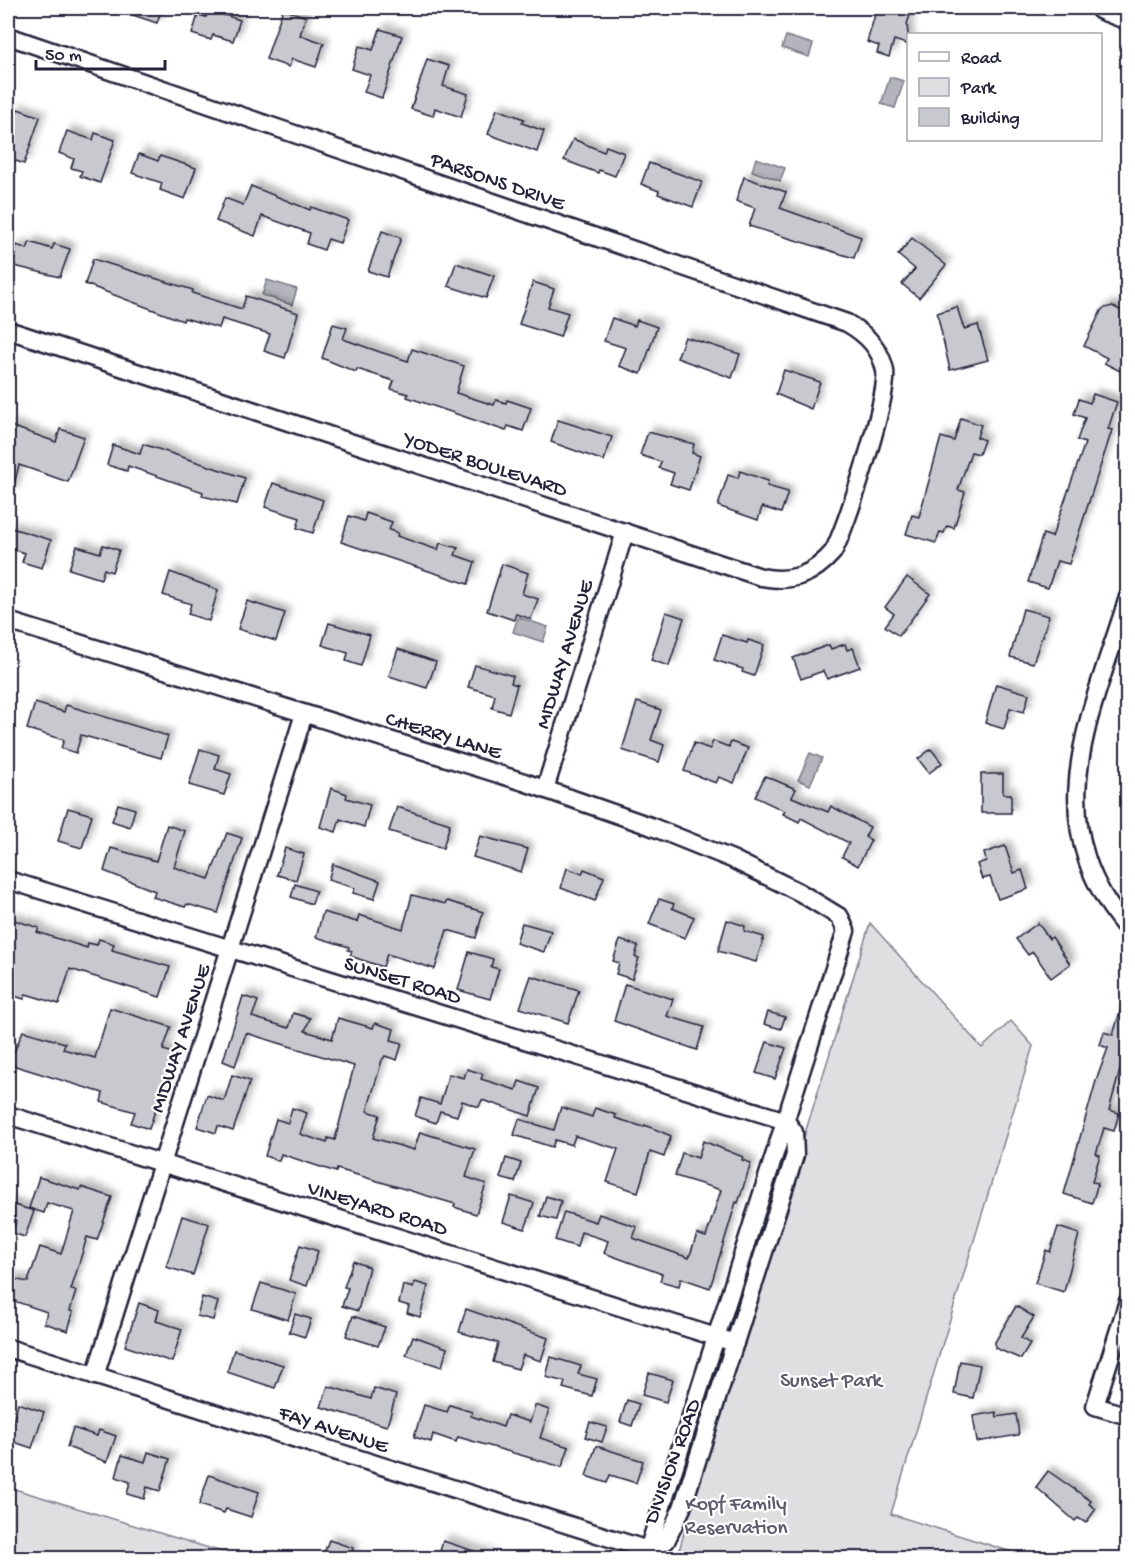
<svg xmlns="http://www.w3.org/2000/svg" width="1135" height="1566" viewBox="0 0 1135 1566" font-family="'Gochi Hand',sans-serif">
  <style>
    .green { fill: #dfdfe2; stroke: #80808e; stroke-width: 1.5 }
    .water { fill: #b4b4bc; stroke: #7a7a88; stroke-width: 1.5 }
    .building { fill: #c8c8cf; stroke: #22223b; stroke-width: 1.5; filter: url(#shadow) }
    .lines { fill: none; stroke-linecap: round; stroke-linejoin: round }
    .street-casing { stroke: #22223b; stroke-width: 21 }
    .secondary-casing { stroke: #22223b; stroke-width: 27 }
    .street { stroke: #fff; stroke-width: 16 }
    .secondary { stroke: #fff; stroke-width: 22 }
    .labels { text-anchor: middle; stroke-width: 4.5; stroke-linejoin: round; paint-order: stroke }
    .street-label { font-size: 21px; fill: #22223b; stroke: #fff }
    .park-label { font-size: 21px; fill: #5b5b6d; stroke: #fff }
  </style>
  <defs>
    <filter id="shadow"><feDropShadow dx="5.5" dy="-5.5" stdDeviation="3" flood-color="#0004"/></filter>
  </defs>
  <rect width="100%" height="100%" fill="#fff"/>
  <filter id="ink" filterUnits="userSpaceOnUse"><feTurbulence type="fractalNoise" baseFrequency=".0167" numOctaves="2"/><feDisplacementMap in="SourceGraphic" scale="12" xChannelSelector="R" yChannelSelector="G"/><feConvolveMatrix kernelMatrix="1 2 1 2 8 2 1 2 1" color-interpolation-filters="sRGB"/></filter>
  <g filter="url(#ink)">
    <g class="green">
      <path d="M870,923L982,1048L1011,1021L1033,1046L891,1514L1031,1558H677L705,1457Z"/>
      <path d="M8,1487L242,1558H8Z"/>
    </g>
    <g class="water">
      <path d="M786,36L813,44L809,57L782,48Z"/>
      <path d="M890,77L904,81L895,108L881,104Z"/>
      <path d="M756,158L785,168L780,181L752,171Z"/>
      <path d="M267,280L297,289L292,305L262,295Z"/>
      <path d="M518,617L548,627L543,642L513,632Z"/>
      <path d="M810,753L822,758L810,785L798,780Z"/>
    </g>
    <g class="building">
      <path d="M119,8H162L157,23L118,10Z"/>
      <path d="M877,8L910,15L907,24L909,45L894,40L889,57L877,53L879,46L867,42Z"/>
      <path d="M283,9L306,17L300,35L324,43L316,67L292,59L289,67L266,59Z"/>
      <path d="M209,10L240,20L233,41L213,35L211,40L192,34L198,15L206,17Z"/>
      <path d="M380,29L402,36L382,98L364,92L370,75L352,69L359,46L373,50Z"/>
      <path d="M427,59L449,66L443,86L468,94L461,117L435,108L433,116L411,109Z"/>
      <path d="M18,109L40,117L24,164L8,158V114L15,116Z"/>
      <path d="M497,109L524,119L522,123L544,131L537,152L488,134Z"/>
      <path d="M67,131L93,140L95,133L115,140L100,183L80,176L82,171L71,168L74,159L59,153Z"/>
      <path d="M573,139L604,152L606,146L624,153L615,176L599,170L598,173L564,160Z"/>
      <path d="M139,154L158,161L160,156L196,168L185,199L160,190L162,183L132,173Z"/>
      <path d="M649,163L702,182L693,207L658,194L659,191L641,184Z"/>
      <path d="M744,177L786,192L780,208L861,237L854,258L749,226L755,208L736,201Z"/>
      <path d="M251,186L310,210L311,207L348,220L340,243L328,239L324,250L307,244L310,233L262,216L255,236L216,221L225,198L243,205Z"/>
      <path d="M382,231L401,238L387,277L368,271Z"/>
      <path d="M912,238L946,265L919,298L902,284L915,269L898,255Z"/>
      <path d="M30,242L52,249L54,244L70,249L60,277L10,265L17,245L27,249Z"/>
      <path d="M93,259L193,290L192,293L242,309L246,296L298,313L285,358L264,351L270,334L222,319L219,328L184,318L183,321L85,284Z"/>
      <path d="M456,263L494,276L486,298L448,286Z"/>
      <path d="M533,282L554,289L548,307L568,313L560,337L519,324Z"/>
      <path d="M1112,306L1128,314V375L1104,363L1107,358L1084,346L1102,309Z"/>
      <path d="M957,307L964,329L978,325L988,360L950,370L937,313Z"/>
      <path d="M612,318L635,326L637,320L657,327L641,374L619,366L626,348L604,341Z"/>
      <path d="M333,324L347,328L343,339L380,352L408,361L412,349L464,366L456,393L494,405L496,400L506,403L507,400L531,408L523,431L508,426L506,431L407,397L408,394L391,389L394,381L357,369L356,372L322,358Z"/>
      <path d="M685,337L740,354L732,378L677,358Z"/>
      <path d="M784,370L820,382L811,409L776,394Z"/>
      <path d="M1093,394L1117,402L1108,429L1112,430L1069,564L1057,561L1048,588L1028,582L1043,534L1052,537L1085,443L1077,440L1085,418L1074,414L1079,399L1090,403Z"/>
      <path d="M961,418L981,425L977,437L984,440L979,454L971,452L958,490L965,492L954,528L947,526L944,533L940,532L936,543L906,534L912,515L919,517L941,437L954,441Z"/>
      <path d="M558,420L612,437L604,461L551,442Z"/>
      <path d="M8,425L56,442L60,429L84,437L68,482L19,465L12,493L8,492Z"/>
      <path d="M648,432L694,444L692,453L700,456L689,490L670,484L674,473L659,468L661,462L640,455Z"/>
      <path d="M143,444L245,478L237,504L202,496L203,492L128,466L127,471L107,465L113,445L140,454Z"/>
      <path d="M740,471L768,481L767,486L788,492L781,513L762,507L758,520L718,506L728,475L738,478Z"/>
      <path d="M273,483L323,500L313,533L297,528L300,518L265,507Z"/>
      <path d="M366,513L392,522L389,530L398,533L397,536L438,550L440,543L458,548L455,555L475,562L468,584L341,542L349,516L364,521Z"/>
      <path d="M8,527L51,540L42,568L22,562L25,553L8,548Z"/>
      <path d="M103,545L119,550L112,572L104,569L101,579L69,569L77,546L100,553Z"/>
      <path d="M502,564L528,573L522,594L538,599L531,619L516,614L514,620L487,611Z"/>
      <path d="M170,572L218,590L209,621L188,614L191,604L163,595Z"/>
      <path d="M907,577L930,594L899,636L885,626L894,614L885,607Z"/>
      <path d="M247,601L285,613L276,641L238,629Z"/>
      <path d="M1023,609L1049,616L1033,663L1010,657Z"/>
      <path d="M666,612L684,618L669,666L651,660Z"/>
      <path d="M329,623L370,635L361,666L346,661L348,653L322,645Z"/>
      <path d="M722,635L747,643L748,640L764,645L754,676L742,672L743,669L714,660Z"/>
      <path d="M845,644L847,650L853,648L860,667L827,679L823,671L801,679L793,658L829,645L831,649Z"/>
      <path d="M398,649L436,662L427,688L389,676Z"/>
      <path d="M475,665L513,676L511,683L517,685L509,713L492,708L495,695L468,687Z"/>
      <path d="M996,684L1029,694L1024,712L1010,708L1004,729L985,723Z"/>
      <path d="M637,702L661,710L651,740L664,745L659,762L622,750Z"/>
      <path d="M35,703L64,712L66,705L168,736L161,758L81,735L76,753L61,748L64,740L27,729Z"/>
      <path d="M713,741L729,747L731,742L748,748L734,783L719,777L716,783L684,771L694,743L710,749Z"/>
      <path d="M200,749L219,755L215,769L231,774L224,795L189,785Z"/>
      <path d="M931,749L942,763L929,773L918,759Z"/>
      <path d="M981,774H1003V794H1011V813H981Z"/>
      <path d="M765,776L796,789L792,797L828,812L831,806L870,827L865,837L871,840L858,866L842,857L849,843L801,818L799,822L783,814L785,811L755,797Z"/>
      <path d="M331,788L347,794L346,798L370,805L364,827L340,819L336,832L320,827Z"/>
      <path d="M118,804L135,809L130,827L112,821Z"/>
      <path d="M397,807L450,824L443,848L389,831Z"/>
      <path d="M68,808L92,815L82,848L58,841Z"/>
      <path d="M167,825L185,831L174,867L209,879L227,833L242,838L218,913L187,904L185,907L153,897L155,891L104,871L111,848L156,861Z"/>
      <path d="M480,836L528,849L521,872L473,857Z"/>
      <path d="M1005,846L1014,873L1022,870L1028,889L998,899L990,877L982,879L977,864L986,861L984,853Z"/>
      <path d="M285,848L304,854L296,880L277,875Z"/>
      <path d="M333,864L380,881L374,899L353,893L355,888L328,880Z"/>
      <path d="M567,868L582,874L584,869L604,877L595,901L561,888Z"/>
      <path d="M295,884L316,891L312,904L291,897Z"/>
      <path d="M412,895L445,904L447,901L483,912L476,938L447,930L435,969L387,954L383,967L350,956L352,951L348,950L349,947L316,937L323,912L357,922L359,915L403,929Z"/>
      <path d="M659,899L674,904L672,908L694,917L685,938L649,924Z"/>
      <path d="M8,918L39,928L37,932L87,948L88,943L97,945L99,939L114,944L112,950L170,967L160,997L70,969L59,1004L26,994L24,999L8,994Z"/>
      <path d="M727,920L745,926L744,931L764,937L756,962L718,951Z"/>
      <path d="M522,923L551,931L544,952L516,943Z"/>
      <path d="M1038,923L1049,939L1052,937L1070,964L1051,978L1033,952L1028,955L1016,939Z"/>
      <path d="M620,940L638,946L635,957L639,958L632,979L616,974L619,963L613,961Z"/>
      <path d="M469,952L493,959L491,967L499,969L490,999L458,990Z"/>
      <path d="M531,976L579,990L568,1023L520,1008Z"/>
      <path d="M625,984L673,999L667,1016L704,1027L697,1050L614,1021Z"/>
      <path d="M243,996L258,1001L252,1017L289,1028L293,1013L310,1018L305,1031L332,1039L338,1018L373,1028L375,1023L394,1029L391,1040L402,1043L397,1060L385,1056L382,1060L367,1111L380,1115L373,1138L414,1150L420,1132L475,1149L466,1177L486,1184L476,1214L454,1207L455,1204L337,1169L336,1172L281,1154L279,1161L265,1156L276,1119L288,1123L292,1108L307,1113L300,1134L327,1143L328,1138L335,1140L354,1066L246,1033L235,1066L223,1061Z"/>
      <path d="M1124,998L1128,999V1065L1122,1063L1109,1110L1119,1113L1114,1131L1104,1128L1096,1154L1100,1155L1092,1182L1098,1183L1092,1203L1064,1194L1096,1081L1108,1048L1100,1045L1104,1032L1113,1035Z"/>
      <path d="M110,1008L171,1027L163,1050L174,1053L149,1129L131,1123L135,1112L101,1102L103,1093L9,1064L23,1031L65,1043L63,1049L95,1058Z"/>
      <path d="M768,1012L785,1017L781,1029L764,1024Z"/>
      <path d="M767,1042L786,1048L775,1079L756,1073Z"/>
      <path d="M467,1069L483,1074L481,1079L516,1090L519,1081L539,1088L530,1116L482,1100L479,1107L462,1101L457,1116L440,1111L436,1123L415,1116L421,1098L440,1104L449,1074L464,1078Z"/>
      <path d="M232,1075L250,1081L233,1131L218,1126L216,1133L197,1127L207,1095L224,1101Z"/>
      <path d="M561,1107L592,1117L595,1108L616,1115L615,1118L644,1127L645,1125L671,1136L664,1157L650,1152L638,1192L607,1182L618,1149L575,1136L572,1145L555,1140L552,1147L514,1135L519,1119L554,1130Z"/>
      <path d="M703,1141L743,1157L742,1160L751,1163L738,1203L736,1202L710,1288L681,1278L679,1286L660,1281L662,1274L604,1253L608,1241L581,1232L577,1247L555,1240L564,1212L596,1222L599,1214L637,1227L633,1238L689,1258L697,1234L706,1237L721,1190L675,1176L682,1153L698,1158Z"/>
      <path d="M506,1158L521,1163L515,1182L500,1178Z"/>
      <path d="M39,1177L80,1190L81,1187L112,1197L97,1240L87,1237L71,1290L76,1291L70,1311L73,1312L68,1331L44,1323L47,1312L8,1299V1278L28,1282L40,1247L61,1254L74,1211L47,1203L44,1213L29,1208Z"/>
      <path d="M511,1196L534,1203L525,1229L503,1222Z"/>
      <path d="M546,1196L561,1201L556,1220L540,1216Z"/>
      <path d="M8,1203L34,1211L25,1237L12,1233L16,1221L8,1220Z"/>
      <path d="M182,1216L209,1224L193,1275L166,1267Z"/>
      <path d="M1058,1227L1079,1234L1064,1292L1035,1283L1046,1250L1050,1252Z"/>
      <path d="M300,1245L318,1251L307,1286L289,1280Z"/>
      <path d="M353,1261L369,1267L358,1311L342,1306L348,1288L344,1287Z"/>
      <path d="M415,1282L428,1286L420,1317L407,1313L409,1306L399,1303L403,1285L413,1288Z"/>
      <path d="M261,1283L296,1294L288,1320L252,1309Z"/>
      <path d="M202,1297L218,1302L213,1320L197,1316Z"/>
      <path d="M139,1303L159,1310L156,1321L182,1329L172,1362L125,1346Z"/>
      <path d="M1016,1306L1034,1317L1021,1338L1030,1344L1021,1359L995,1348V1342Z"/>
      <path d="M466,1309L548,1338L541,1361L523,1355L518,1369L493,1362L498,1343L459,1332Z"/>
      <path d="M295,1314L311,1319L305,1337L289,1332Z"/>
      <path d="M353,1316L385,1327L378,1346L346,1336Z"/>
      <path d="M413,1336L447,1348L442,1367L406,1355Z"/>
      <path d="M234,1350L283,1365L275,1388L227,1372Z"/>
      <path d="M551,1357L581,1366L578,1374L597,1379L592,1396L563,1388L565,1382L546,1377Z"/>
      <path d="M960,1361L980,1365L973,1398L954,1394Z"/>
      <path d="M649,1373L673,1380L666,1402L642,1395Z"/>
      <path d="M328,1386L371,1399L374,1388L396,1395L387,1426L321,1407Z"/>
      <path d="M627,1400L639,1404L632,1426L620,1422Z"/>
      <path d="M18,1403L44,1412L32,1448L8,1440Z"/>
      <path d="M424,1405L447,1412L450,1405L472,1412L471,1416L503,1427L507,1415L530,1422L535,1405L549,1410L540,1438L569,1447L562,1467L458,1437L456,1442L433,1434L431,1442L414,1437Z"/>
      <path d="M996,1412L997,1417L1016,1414L1019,1435L977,1442L973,1416Z"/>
      <path d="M590,1422L607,1427L602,1442L585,1437Z"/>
      <path d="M73,1428L97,1436L99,1430L116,1436L107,1462L67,1447Z"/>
      <path d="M596,1446L643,1461L636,1483L610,1475L607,1483L586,1476Z"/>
      <path d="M148,1452L170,1459L160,1491L147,1487L144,1499L127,1494L130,1482L116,1477L122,1455L145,1462Z"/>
      <path d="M1048,1471L1091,1501L1089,1504L1096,1509L1086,1523L1078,1518L1075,1521L1036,1487Z"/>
      <path d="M209,1475L259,1492L251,1517L226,1509L224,1513L199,1505Z"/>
      <path d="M329,1540L353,1548L350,1558H322Z"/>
      <path d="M443,1541L489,1556L488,1558H438Z"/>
    </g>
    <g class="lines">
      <defs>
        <g id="street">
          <path d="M8,36L847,323C866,334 881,348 885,371C889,396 847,526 833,552C813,575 792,583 761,577L8,330"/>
          <path d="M1128,597C1091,717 1035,820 1128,930"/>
          <path d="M8,621L524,782L650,826L732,859L799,892L840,917L846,931L648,1550"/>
          <path d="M545,789L625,532"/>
          <path d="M8,880L786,1121"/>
          <path d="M8,1115L735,1343"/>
          <path d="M1128,1301L1095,1406L1128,1416"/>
          <path d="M8,1348L648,1550"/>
          <path d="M95,1376L304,714"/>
          <path d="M648,1550L666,1541L682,1508L795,1155L794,1132L786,1121"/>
        </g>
        <path id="secondary" d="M1102,8L1128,18"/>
      </defs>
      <use href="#street" class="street-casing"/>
      <use href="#secondary" class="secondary-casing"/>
      <use href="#street" class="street"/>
      <use href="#secondary" class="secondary"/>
    </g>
  </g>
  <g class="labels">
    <g class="street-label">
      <text transform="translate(498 180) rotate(19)" y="7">PARSONS DRIVE</text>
      <text transform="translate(486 463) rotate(18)" y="7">YODER BOULEVARD</text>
      <text transform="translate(563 654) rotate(-73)" y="7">MIDWAY AVENUE</text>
      <text transform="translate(444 734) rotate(17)" y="7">CHERRY LANE</text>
      <text transform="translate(403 979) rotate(17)" y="7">SUNSET ROAD</text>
      <text transform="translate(179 1038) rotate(-72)" y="7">MIDWAY AVENUE</text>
      <text transform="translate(378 1207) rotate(17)" y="7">VINEYARD ROAD</text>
      <text transform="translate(334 1428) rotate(18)" y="7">FAY AVENUE</text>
      <text transform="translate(671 1461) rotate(-70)" y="7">DIVISION ROAD</text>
    </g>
    <g class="park-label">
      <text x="831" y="1386">Sunset Park</text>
      <text x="736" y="1509">Kopf Family<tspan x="736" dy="24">Reservation</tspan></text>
    </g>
  </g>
  <rect width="1135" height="1566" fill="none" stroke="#fff" stroke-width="30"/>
  <rect x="15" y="15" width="1105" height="1536" fill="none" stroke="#22223b" stroke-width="2" filter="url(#ink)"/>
  <rect x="907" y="33" width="195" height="108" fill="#ffffff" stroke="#a7a7b1" stroke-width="1.5"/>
  <rect x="919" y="52" width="30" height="9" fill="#ffffff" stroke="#a7a7b1" stroke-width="1.5"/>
  <text x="961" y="63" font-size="18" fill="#22223b">Road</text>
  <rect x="919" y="78" width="30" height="18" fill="#dfdfe2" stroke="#a7a7b1" stroke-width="1.5"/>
  <text x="961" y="93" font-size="18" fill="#22223b">Park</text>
  <rect x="919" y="108" width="30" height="18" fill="#c8c8cf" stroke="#a7a7b1" stroke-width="1.5"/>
  <text x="961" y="123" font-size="18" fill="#22223b">Building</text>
  <path d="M36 60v9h129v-9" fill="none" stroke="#22223b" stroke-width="3"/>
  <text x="45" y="60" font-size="18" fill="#22223b" stroke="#ffffff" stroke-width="4.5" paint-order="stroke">50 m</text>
</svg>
